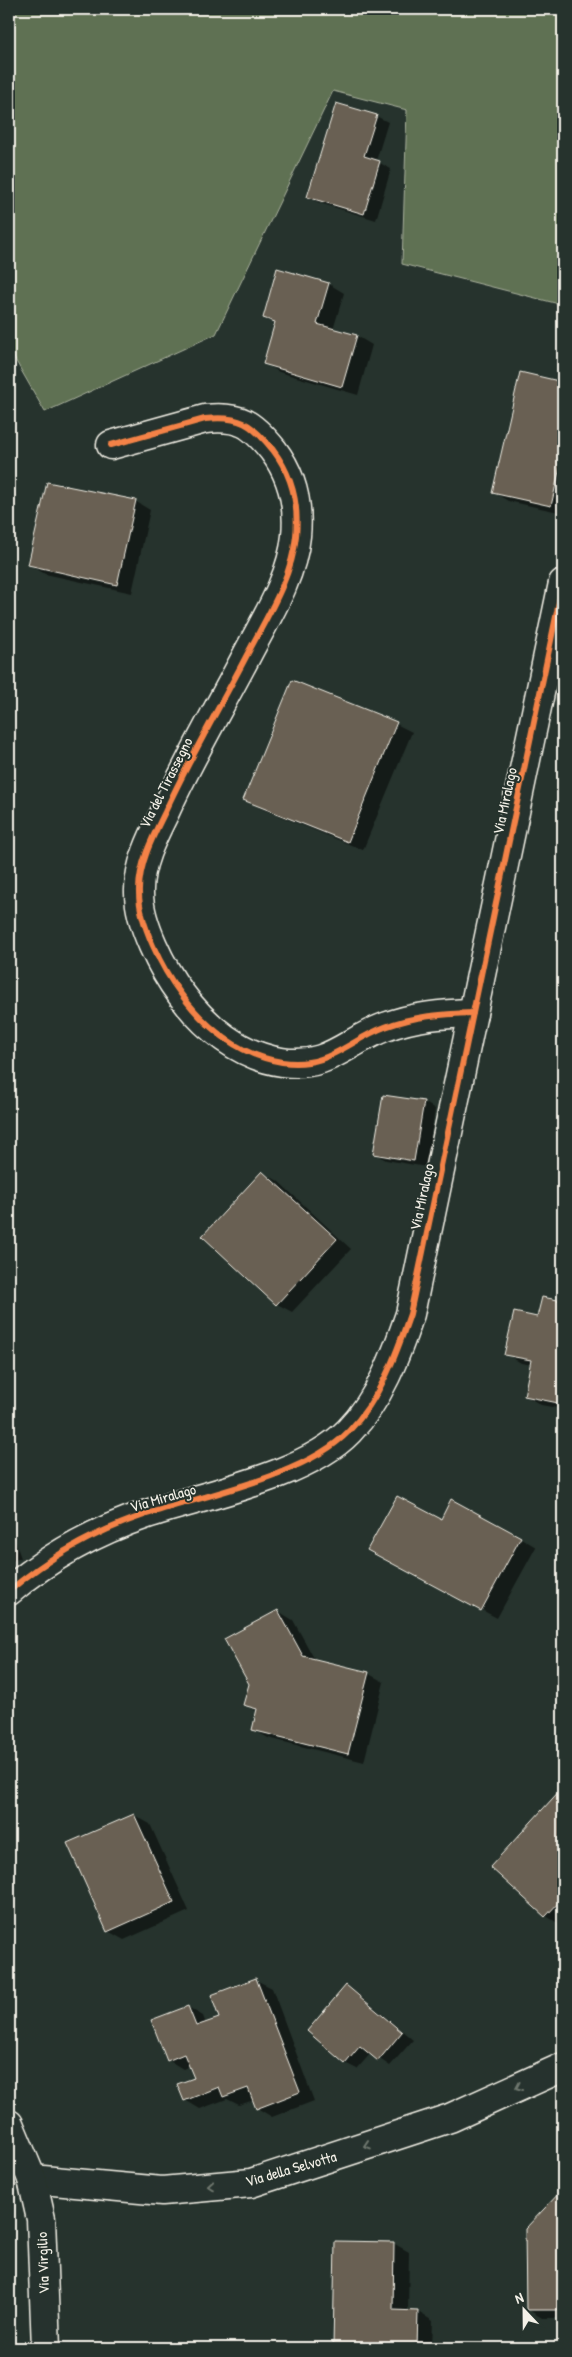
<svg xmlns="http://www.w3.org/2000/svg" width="572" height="2357" viewBox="0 0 572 2357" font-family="'Patrick Hand',sans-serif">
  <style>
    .green { fill: #5f7153; stroke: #aab19e }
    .shadow { fill: #0007 }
    .building { fill: #696052; stroke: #f4f1e8 }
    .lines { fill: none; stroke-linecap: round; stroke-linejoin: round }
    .street-casing { stroke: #f4f1e8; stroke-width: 31 }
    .secondary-casing { stroke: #f4f1e8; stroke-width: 31 }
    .street { stroke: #26332d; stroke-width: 28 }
    .secondary { stroke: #26332d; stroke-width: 28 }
    .cycleway-casing { stroke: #26332d; stroke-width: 9 }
    .cycleway { stroke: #f48246; stroke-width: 6 }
    .oneway { stroke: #6e766e }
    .labels { text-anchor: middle; stroke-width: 4; stroke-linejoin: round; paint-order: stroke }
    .street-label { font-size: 15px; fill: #f4f1e8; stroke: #26332d }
  </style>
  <rect width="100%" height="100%" fill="#26332d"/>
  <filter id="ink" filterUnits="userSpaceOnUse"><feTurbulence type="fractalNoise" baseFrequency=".02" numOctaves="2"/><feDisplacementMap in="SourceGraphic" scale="10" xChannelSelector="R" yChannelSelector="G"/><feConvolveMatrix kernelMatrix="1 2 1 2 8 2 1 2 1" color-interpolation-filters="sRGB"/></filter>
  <g filter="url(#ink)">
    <path class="green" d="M9,9H563V305L402,264L407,110L333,91L216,334L45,412L9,349Z"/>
    <g class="shadow">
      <path d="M376,116L388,122L376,161L391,169L376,220L320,203L308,197Z"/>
      <path d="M329,284L344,293L333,330L357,336L372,345L358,395L279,372L264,363L276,324L264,318Z"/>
      <path d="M521,374L563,383V513L508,501L493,492Z"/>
      <path d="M135,501L150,510L132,593L45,574L30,565Z"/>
      <path d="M396,724L412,732L363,850L260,808L245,799Z"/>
      <path d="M424,1102L435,1109L426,1167L386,1160L375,1154Z"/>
      <path d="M262,1172L278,1181L351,1249L292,1312L277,1304Z"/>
      <path d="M543,1298L563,1302V1409L541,1405L526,1396L532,1365L521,1363L506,1354L538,1318Z"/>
      <path d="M441,1521L521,1538L536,1547L497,1618L384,1559Z"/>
      <path d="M9,1524L21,1558L9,1562Z"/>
      <path d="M278,1611L293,1620L315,1660L369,1674L384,1682L364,1762L268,1738L253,1729L258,1712L245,1704Z"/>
      <path d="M563,1789V1923L561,1925L546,1916L492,1867Z"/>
      <path d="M134,1815L150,1824L189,1911L124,1940L108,1931Z"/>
      <path d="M256,1980L272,1988L314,2101L272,2117L257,2108L254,2100L239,2105L227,2099L200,2109L185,2100L196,2079L190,2066L183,2069L168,2060L188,2007L203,2016L206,2024L221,2018Z"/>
      <path d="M346,1987L358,1994L413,2040L390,2066L371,2053L357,2069L345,2063Z"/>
      <path d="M563,2191V2318H542L527,2309L526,2229Z"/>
      <path d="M336,2242L393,2243L409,2252L408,2312H418L433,2321L432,2348H334Z"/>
    </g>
    <g class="building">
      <path d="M336,103L377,115L364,156L380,161L364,214L307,197Z"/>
      <path d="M277,268L329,283L317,324L357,335L342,387L263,364L275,322L263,318Z"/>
      <path d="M520,372L563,382V454L551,506L492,493Z"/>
      <path d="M47,482L136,500L117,585L28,565Z"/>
      <path d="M292,680L397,722L348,842L243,800Z"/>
      <path d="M383,1095L424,1101L414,1161L373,1154Z"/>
      <path d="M262,1171L337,1239L276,1305L202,1236Z"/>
      <path d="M542,1297L563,1301V1404L524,1396L531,1360L504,1355L514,1312L537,1317Z"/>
      <path d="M397,1496L441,1519L451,1499L521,1537L481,1611L367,1550Z"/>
      <path d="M278,1610L303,1656L369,1672L348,1754L252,1730L257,1709L243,1705L249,1684L224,1639Z"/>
      <path d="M563,1787V1898L545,1917L490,1867Z"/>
      <path d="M134,1814L174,1902L107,1932L67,1843Z"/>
      <path d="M256,1978L300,2092L256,2109L248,2088L223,2097L219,2087L184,2101L177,2084L194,2078L184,2054L167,2061L151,2020L188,2006L196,2026L219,2018L211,1995Z"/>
      <path d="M346,1985L402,2032L378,2061L360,2046L345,2064L307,2031Z"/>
      <path d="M563,2189V2310H526L525,2229Z"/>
      <path d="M335,2241L394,2242L393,2310L418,2311L417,2348H333Z"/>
    </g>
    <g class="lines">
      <defs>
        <g id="street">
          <path d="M111,445L205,419C240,415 252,424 273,450C292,475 299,505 296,536C292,577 268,615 249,651C221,705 190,757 165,812C153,836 138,865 139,893C139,923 162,969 181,994C205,1027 240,1056 282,1062C328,1069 347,1041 385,1027C414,1016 442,1014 473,1013"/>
          <path d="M32,2179L162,2191L251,2183L450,2118L563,2067"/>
        </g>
        <g id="secondary">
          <path d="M9,1591C50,1556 96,1531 147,1514C205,1495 306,1476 349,1431C380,1399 396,1355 410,1314L563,583"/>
          <path d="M9,2124L32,2179L41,2219L46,2348"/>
        </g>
      </defs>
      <use href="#street" class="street-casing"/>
      <use href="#secondary" class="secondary-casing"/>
      <use href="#street" class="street"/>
      <use href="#secondary" class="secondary"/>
      <defs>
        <g id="cycleway">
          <path d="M111,445L205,419C240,415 252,424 273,450C292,475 299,505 296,536C292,577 268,615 249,651C221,705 190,757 165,812C153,836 138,865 139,893C139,923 162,969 181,994C205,1027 240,1056 282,1062C328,1069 347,1041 385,1027C414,1016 442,1014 473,1013"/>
          <path d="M9,1591C50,1556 96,1531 147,1514C205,1495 306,1476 349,1431C380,1399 396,1355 410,1314L563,583"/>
        </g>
      </defs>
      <use href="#cycleway" class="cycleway-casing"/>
      <use href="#cycleway" class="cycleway"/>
    </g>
    <defs><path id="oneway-chevron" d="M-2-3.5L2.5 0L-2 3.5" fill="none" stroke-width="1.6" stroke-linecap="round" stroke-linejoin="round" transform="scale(1.25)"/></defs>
    <g class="oneway">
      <use href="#oneway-chevron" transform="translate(519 2087) rotate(156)"/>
      <use href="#oneway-chevron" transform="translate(367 2145) rotate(162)"/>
      <use href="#oneway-chevron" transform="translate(211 2186) rotate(175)"/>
    </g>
  </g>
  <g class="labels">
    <g class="street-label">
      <text transform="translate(166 783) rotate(-63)" y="5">Via del Tirassegno</text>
      <text transform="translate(505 801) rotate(-78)" y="5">Via Miralago</text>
      <text transform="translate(422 1197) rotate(-78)" y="5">Via Miralago</text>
      <text transform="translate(163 1498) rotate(-16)" y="5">Via Miralago</text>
      <text transform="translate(291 2169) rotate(-16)" y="5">Via della Selvotta</text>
      <text transform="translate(43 2263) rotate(-92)" y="5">Via Virgilio</text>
    </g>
  </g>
  <rect width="572" height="2357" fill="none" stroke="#26332d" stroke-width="30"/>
  <rect x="15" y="15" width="542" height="2327" fill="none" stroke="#f4f1e8" stroke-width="2" filter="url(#ink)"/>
  <g transform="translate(524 2310) rotate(338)" stroke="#26332d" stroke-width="4" paint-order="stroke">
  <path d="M0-4L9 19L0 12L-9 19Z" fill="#f4f1e8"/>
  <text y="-8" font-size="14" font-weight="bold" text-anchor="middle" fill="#f4f1e8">N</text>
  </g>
</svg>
